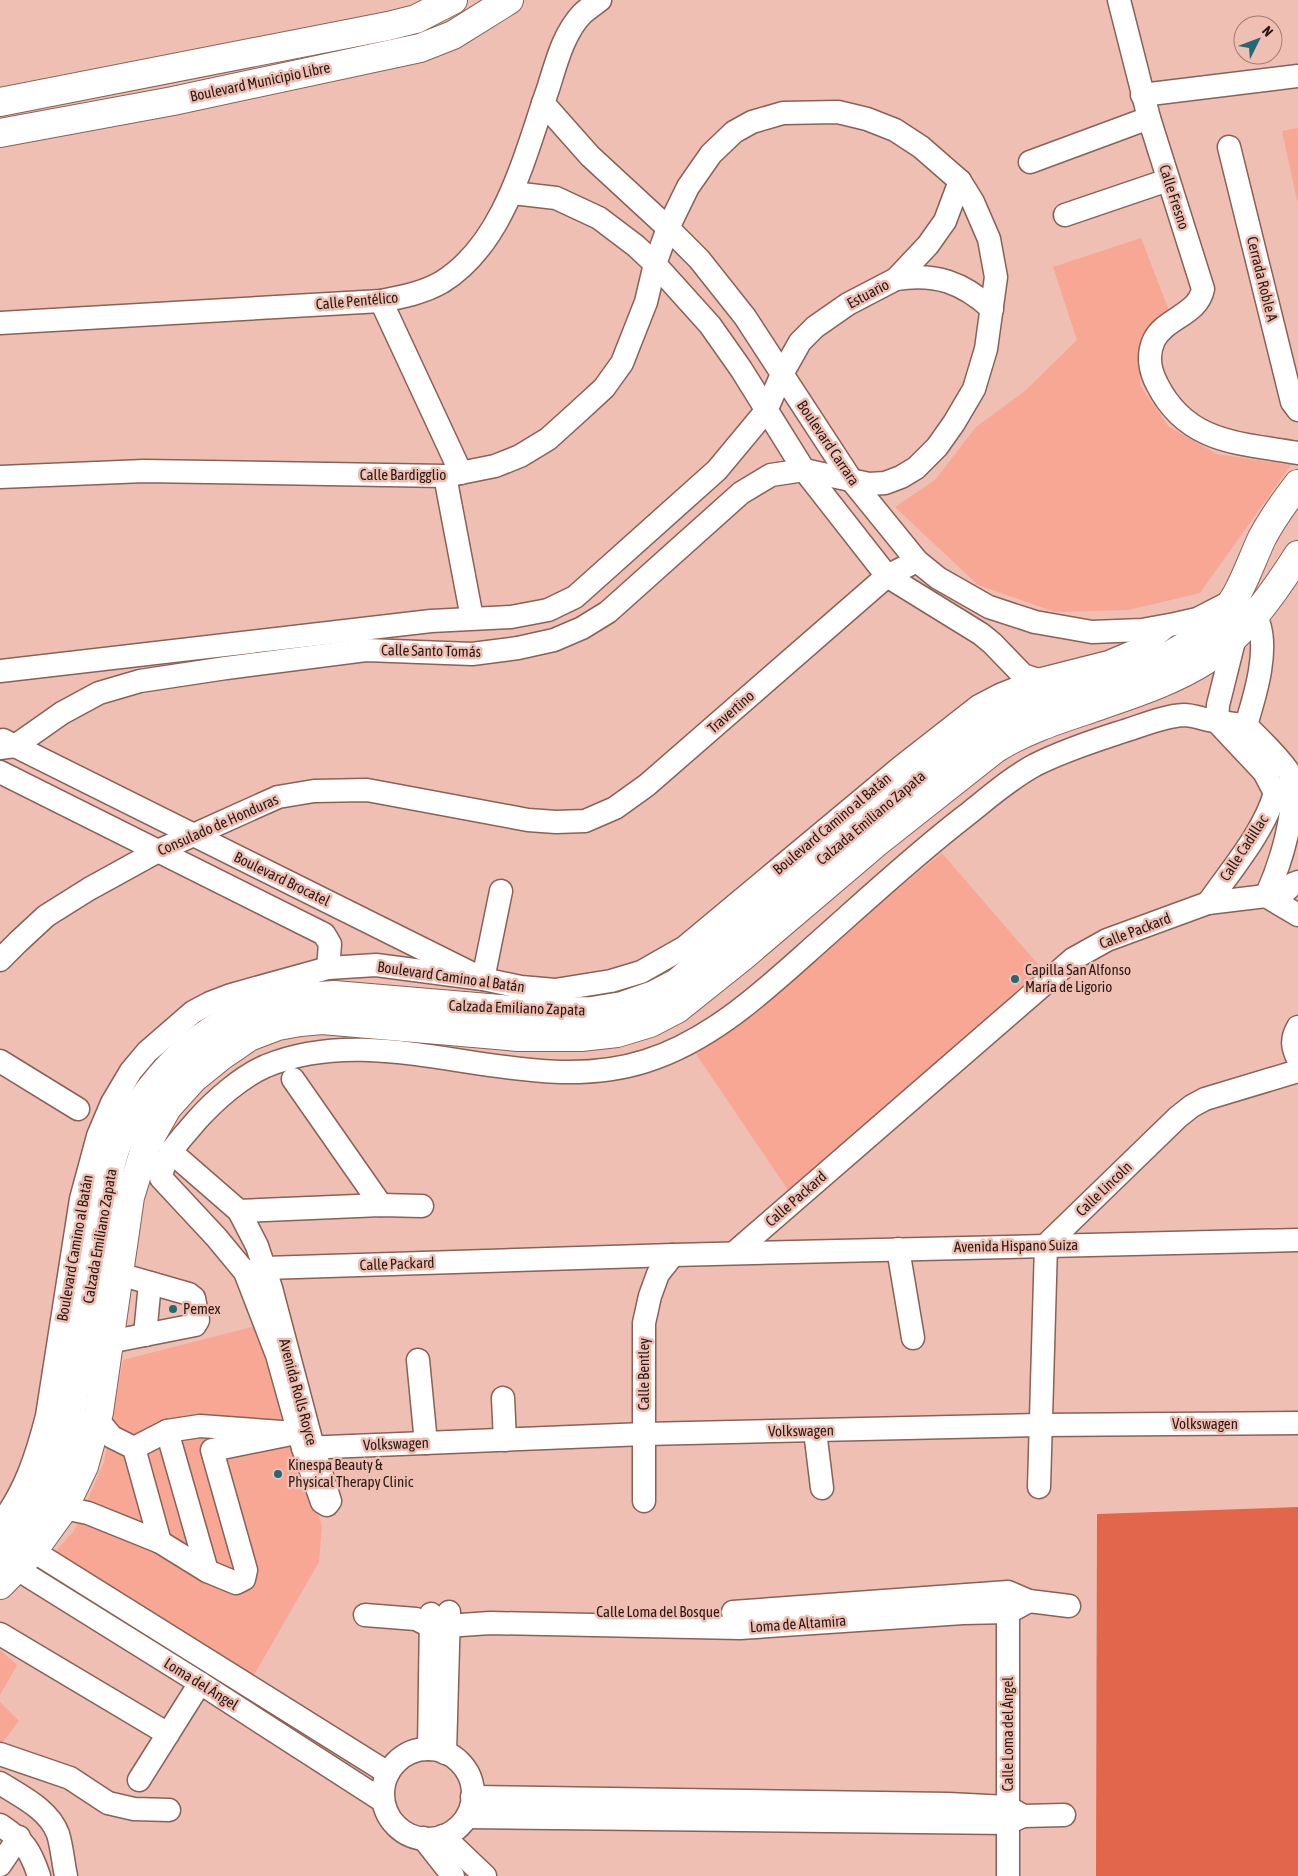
<svg xmlns="http://www.w3.org/2000/svg" width="1298" height="1876" viewBox="0 0 1298 1876" font-family="'Asap Condensed',sans-serif">
  <style>
    .green { fill: #f7a794 }
    .forest { fill: #e2664b }
    .lines { fill: none; stroke-linecap: round; stroke-linejoin: round }
    .minor-casing { stroke: #8b6056; stroke-width: 25 }
    .major-casing { stroke: #8b6056; stroke-width: 30 }
    .minor { stroke: #fff; stroke-width: 22 }
    .major { stroke: #fff; stroke-width: 28 }
    .poi-dot { fill: #226977; stroke: #efbfb3; stroke-width: 2 }
    .labels { text-anchor: middle; stroke-width: 5; stroke-linejoin: round; paint-order: stroke }
    .street-label { font-size: 15px; fill: #2a1914; stroke: #efbfb3 }
    .poi-label { font-size: 15px; fill: #2a1914; stroke: #efbfb3; text-anchor: start }
  </style>
  <rect width="100%" height="100%" fill="#efbfb3"/>
  <g class="green">
    <path d="M1298,128V205L1282,131Z"/>
    <path d="M1141,238L1170,313L1141,341L1140,385L1169,427L1217,454L1291,465L1200,593L1129,610L1055,612L978,585L895,507L935,480L976,427L1026,390L1077,340L1053,267Z"/>
    <path d="M942,853L1048,976L788,1190L696,1054Z"/>
    <path d="M256,1326L322,1526L319,1562L254,1675L54,1553L74,1531L104,1462L123,1360Z"/>
    <path d="M0,1650L17,1665L0,1695Z"/>
    <path d="M0,1702L19,1721L0,1746Z"/>
  </g>
  <path class="forest" d="M1298,1507V1876H1096L1097,1514Z"/>
  <g class="lines">
    <defs>
      <g id="minor">
        <path d="M1119,0L1149,118L1203,289C1198,315 1165,318 1154,340C1147,355 1150,371 1157,384C1187,444 1240,443 1298,453"/>
        <path d="M1142,95L1298,76"/>
        <path d="M543,103L590,156L668,228L699,259L745,317L852,481L917,561L938,578L989,607L1035,622L1092,632L1142,630L1175,624L1197,619L1234,600C1241,605 1252,610 1256,617C1271,645 1255,696 1246,725"/>
        <path d="M1229,147L1292,402L1298,410"/>
        <path d="M1030,162L1149,118"/>
        <path d="M513,193L556,198L599,218L636,246L655,264L710,325L741,369L804,470L887,576L981,634L992,643L1023,675L1038,680"/>
        <path d="M1065,215L1168,180"/>
        <path d="M896,279C936,273 962,282 992,309"/>
        <path d="M381,301L461,473"/>
        <path d="M0,323L381,301C402,297 423,293 442,282C505,243 525,154 548,89C556,64 563,34 582,14C587,9 595,4 600,0"/>
        <path d="M445,476L472,618"/>
        <path d="M0,477L144,471L445,476L495,466L520,456L548,439L579,411L604,388L622,363L646,302L655,264L668,228L688,187L711,154L734,132L752,122L783,113L838,112L867,119L895,130L921,147L960,181L973,202L989,239L996,277L986,349L974,389L954,423L937,447L916,468L901,477L885,483L869,484L804,470L771,475L741,493L608,612L582,628L554,640L518,648L472,654L366,650L226,668L140,681L99,693L62,713L15,746L0,748"/>
        <path d="M0,671L431,621L511,617L548,610L575,597L717,470L766,411L782,374L800,342L815,327L848,304L896,279L928,245L945,221L960,181"/>
        <path d="M1217,722L1218,705L1235,637L1229,633"/>
        <path d="M1246,725C1261,741 1279,756 1290,774C1298,809 1281,863 1266,896"/>
        <path d="M3,740L483,979L501,891"/>
        <path d="M0,772L324,934L330,944L328,968"/>
        <path d="M1266,896L1298,915"/>
        <path d="M1275,901L1293,884L1298,882"/>
        <path d="M1208,903C1231,870 1264,832 1275,793L1264,772L1217,722"/>
        <path d="M0,960L18,942L46,916L89,889L158,851L278,797L314,791L367,790L528,820L556,822L585,821L615,808L647,785L887,576L917,561"/>
        <path d="M1298,1027C1291,1039 1292,1047 1298,1059"/>
        <path d="M0,1061L78,1109"/>
        <path d="M293,1079L381,1205"/>
        <path d="M170,1151L239,1211L257,1246L271,1288L313,1447L330,1501L327,1505L322,1502L303,1448L277,1355L245,1272L216,1237L161,1178C164,1154 182,1138 197,1120C215,1100 241,1077 266,1066C387,1016 522,1101 646,1061C710,1041 763,992 811,949C862,904 911,858 964,817C987,799 1009,779 1035,765C1061,752 1090,742 1118,733C1139,727 1162,716 1184,715C1194,715 1205,720 1215,721C1225,723 1236,724 1246,725"/>
        <path d="M239,1211L381,1205L422,1206"/>
        <path d="M898,1249L913,1338"/>
        <path d="M734,1253L1073,959L1107,940L1208,903L1266,896"/>
        <path d="M252,1271L265,1268L673,1255L1298,1240"/>
        <path d="M145,1335L150,1283"/>
        <path d="M109,1342L195,1325L198,1320L194,1298L189,1294L119,1274"/>
        <path d="M418,1360L426,1443"/>
        <path d="M503,1398L505,1440"/>
        <path d="M97,1419L112,1437L134,1448L160,1542"/>
        <path d="M167,1431L207,1571"/>
        <path d="M815,1431L822,1488"/>
        <path d="M303,1448L645,1434L1040,1425L1298,1423"/>
        <path d="M1039,1487L1046,1245L1178,1117L1192,1106L1205,1099L1298,1071"/>
        <path d="M644,1501V1323L650,1296L658,1274L673,1255"/>
        <path d="M64,1508L88,1513L160,1542L207,1571L236,1583L244,1579L246,1570L212,1450L296,1433L200,1426L167,1431L134,1448"/>
        <path d="M0,1524C25,1493 37,1455 47,1416L81,1199L98,1136L112,1103L131,1071L147,1052L193,1012L210,1003L231,995L328,968L376,965L483,979L521,987L555,990L611,981L641,972L685,947L901,767L979,706L1000,695L1038,680L1109,662L1135,651L1167,626"/>
        <path d="M33,1551L388,1773"/>
        <path d="M17,1569L200,1683L383,1801"/>
        <path d="M733,1612L1008,1592L1029,1601L1069,1606"/>
        <path d="M365,1615L416,1619L432,1627L490,1623L740,1628L963,1613L1009,1612L1029,1601"/>
        <path d="M0,1634L168,1734"/>
        <path d="M429,1749L431,1614"/>
        <circle cx="428" cy="1794" r="45"/>
        <path d="M445,1753L449,1612"/>
        <path d="M0,1754L70,1778L108,1803L134,1809L169,1810"/>
        <path d="M139,1780L200,1683"/>
        <path d="M0,1783C20,1796 49,1809 58,1834C62,1847 63,1862 66,1876"/>
        <path d="M472,1797L948,1804L1008,1807L1023,1816"/>
        <path d="M467,1817L1008,1823L1023,1816L1064,1815"/>
        <path d="M0,1825C24,1841 30,1849 39,1876"/>
        <path d="M443,1836L485,1876"/>
        <path d="M423,1838L453,1876"/>
        <path d="M0,1865L19,1837"/>
        <path d="M1008,1876V1598"/>
      </g>
      <g id="major">
        <path d="M0,102L388,26L416,19L453,0"/>
        <path d="M0,133L173,101L420,48L453,35L509,0"/>
        <path d="M0,1552L30,1517L53,1474L69,1426L106,1184C109,1172 112,1158 116,1147C135,1101 178,1049 221,1025C256,1005 295,996 334,995L512,1010L552,1012L592,1011L622,1006L654,995L677,983L955,746C975,732 996,716 1020,707C1036,701 1054,697 1071,692C1121,678 1175,660 1214,624C1239,601 1248,568 1262,538C1272,519 1285,501 1298,484"/>
        <path d="M0,1585L33,1551L64,1508L84,1466L99,1412L130,1197L146,1145L167,1108L194,1078L220,1057L249,1037L278,1026L300,1022L322,1020L518,1037H581L617,1033L650,1023L677,1009L742,957L876,843L995,749C1025,730 1057,720 1090,709C1129,695 1170,683 1206,660C1245,634 1273,594 1298,555"/>
      </g>
    </defs>
    <use href="#minor" class="minor-casing"/>
    <use href="#major" class="major-casing"/>
    <use href="#minor" class="minor"/>
    <use href="#major" class="major"/>
  </g>
  <g class="poi-dot">
    <circle cx="1015" cy="979" r="5"/>
    <circle cx="173" cy="1309" r="5"/>
    <circle cx="278" cy="1474" r="5"/>
  </g>
  <g class="labels">
    <g class="street-label">
      <text transform="translate(260 82) rotate(-12)" y="5">Boulevard Municipio Libre</text>
      <text transform="translate(1174 197) rotate(72)" y="5">Calle Fresno</text>
      <text transform="translate(1262 279) rotate(76)" y="5">Cerrada Roble A</text>
      <text transform="translate(868 294) rotate(-28)" y="5">Estuario</text>
      <text transform="translate(357 301) rotate(-5)" y="5">Calle Pentélico</text>
      <text transform="translate(828 443) rotate(56)" y="5">Boulevard Carrara</text>
      <text x="403" y="480">Calle Bardigglio</text>
      <text transform="translate(431 651) rotate(1)" y="5">Calle Santo Tomás</text>
      <text transform="translate(731 712) rotate(-41)" y="5">Travertino</text>
      <text transform="translate(871 818) rotate(-40)" y="5">Calzada Emiliano Zapata</text>
      <text transform="translate(832 824) rotate(-40)" y="5">Boulevard Camino al Batán</text>
      <text transform="translate(218 825) rotate(-24)" y="5">Consulado de Honduras</text>
      <text transform="translate(1244 848) rotate(-57)" y="5">Calle Cadillac</text>
      <text transform="translate(282 879) rotate(26)" y="5">Boulevard Brocatel</text>
      <text transform="translate(1135 931) rotate(-21)" y="5">Calle Packard</text>
      <text transform="translate(451 977) rotate(8)" y="5">Boulevard Camino al Batán</text>
      <text transform="translate(517 1008) rotate(2)" y="5">Calzada Emiliano Zapata</text>
      <text transform="translate(1104 1189) rotate(-44)" y="5">Calle Lincoln</text>
      <text transform="translate(796 1199) rotate(-41)" y="5">Calle Packard</text>
      <text transform="translate(100 1236) rotate(-80)" y="5">Calzada Emiliano Zapata</text>
      <text transform="translate(1016 1246) rotate(-1)" y="5">Avenida Hispano Suiza</text>
      <text transform="translate(75 1248) rotate(-80)" y="5">Boulevard Camino al Batán</text>
      <text transform="translate(397 1264) rotate(-2)" y="5">Calle Packard</text>
      <text transform="translate(644 1374) rotate(-90)" y="5">Calle Bentley</text>
      <text transform="translate(298 1392) rotate(75)" y="5">Avenida Rolls Royce</text>
      <text x="1205" y="1429">Volkswagen</text>
      <text transform="translate(801 1431) rotate(-1)" y="5">Volkswagen</text>
      <text transform="translate(396 1444) rotate(-2)" y="5">Volkswagen</text>
      <text x="658" y="1617">Calle Loma del Bosque</text>
      <text transform="translate(798 1624) rotate(-4)" y="5">Loma de Altamira</text>
      <text transform="translate(201 1684) rotate(32)" y="5">Loma del Ángel</text>
      <text transform="translate(1008 1734) rotate(-90)" y="5">Calle Loma del Ángel</text>
    </g>
    <g class="poi-label">
      <text x="1025" y="975">Capilla San Alfonso<tspan x="1025" dy="17">María de Ligorio</tspan></text>
      <text x="183" y="1314">Pemex</text>
      <text x="288" y="1470">Kinespa Beauty &amp;<tspan x="288" dy="17">Physical Therapy Clinic</tspan></text>
    </g>
  </g>
  <g transform="translate(1258 40) rotate(48)"><circle r="24" fill="#efbfb3" stroke="#a07d73"/>
  <path d="M0-4L9 19L0 12L-9 19Z" fill="#226977"/>
  <text y="-8" font-size="14" font-weight="bold" text-anchor="middle" fill="#2a1914">N</text>
  </g>
</svg>
